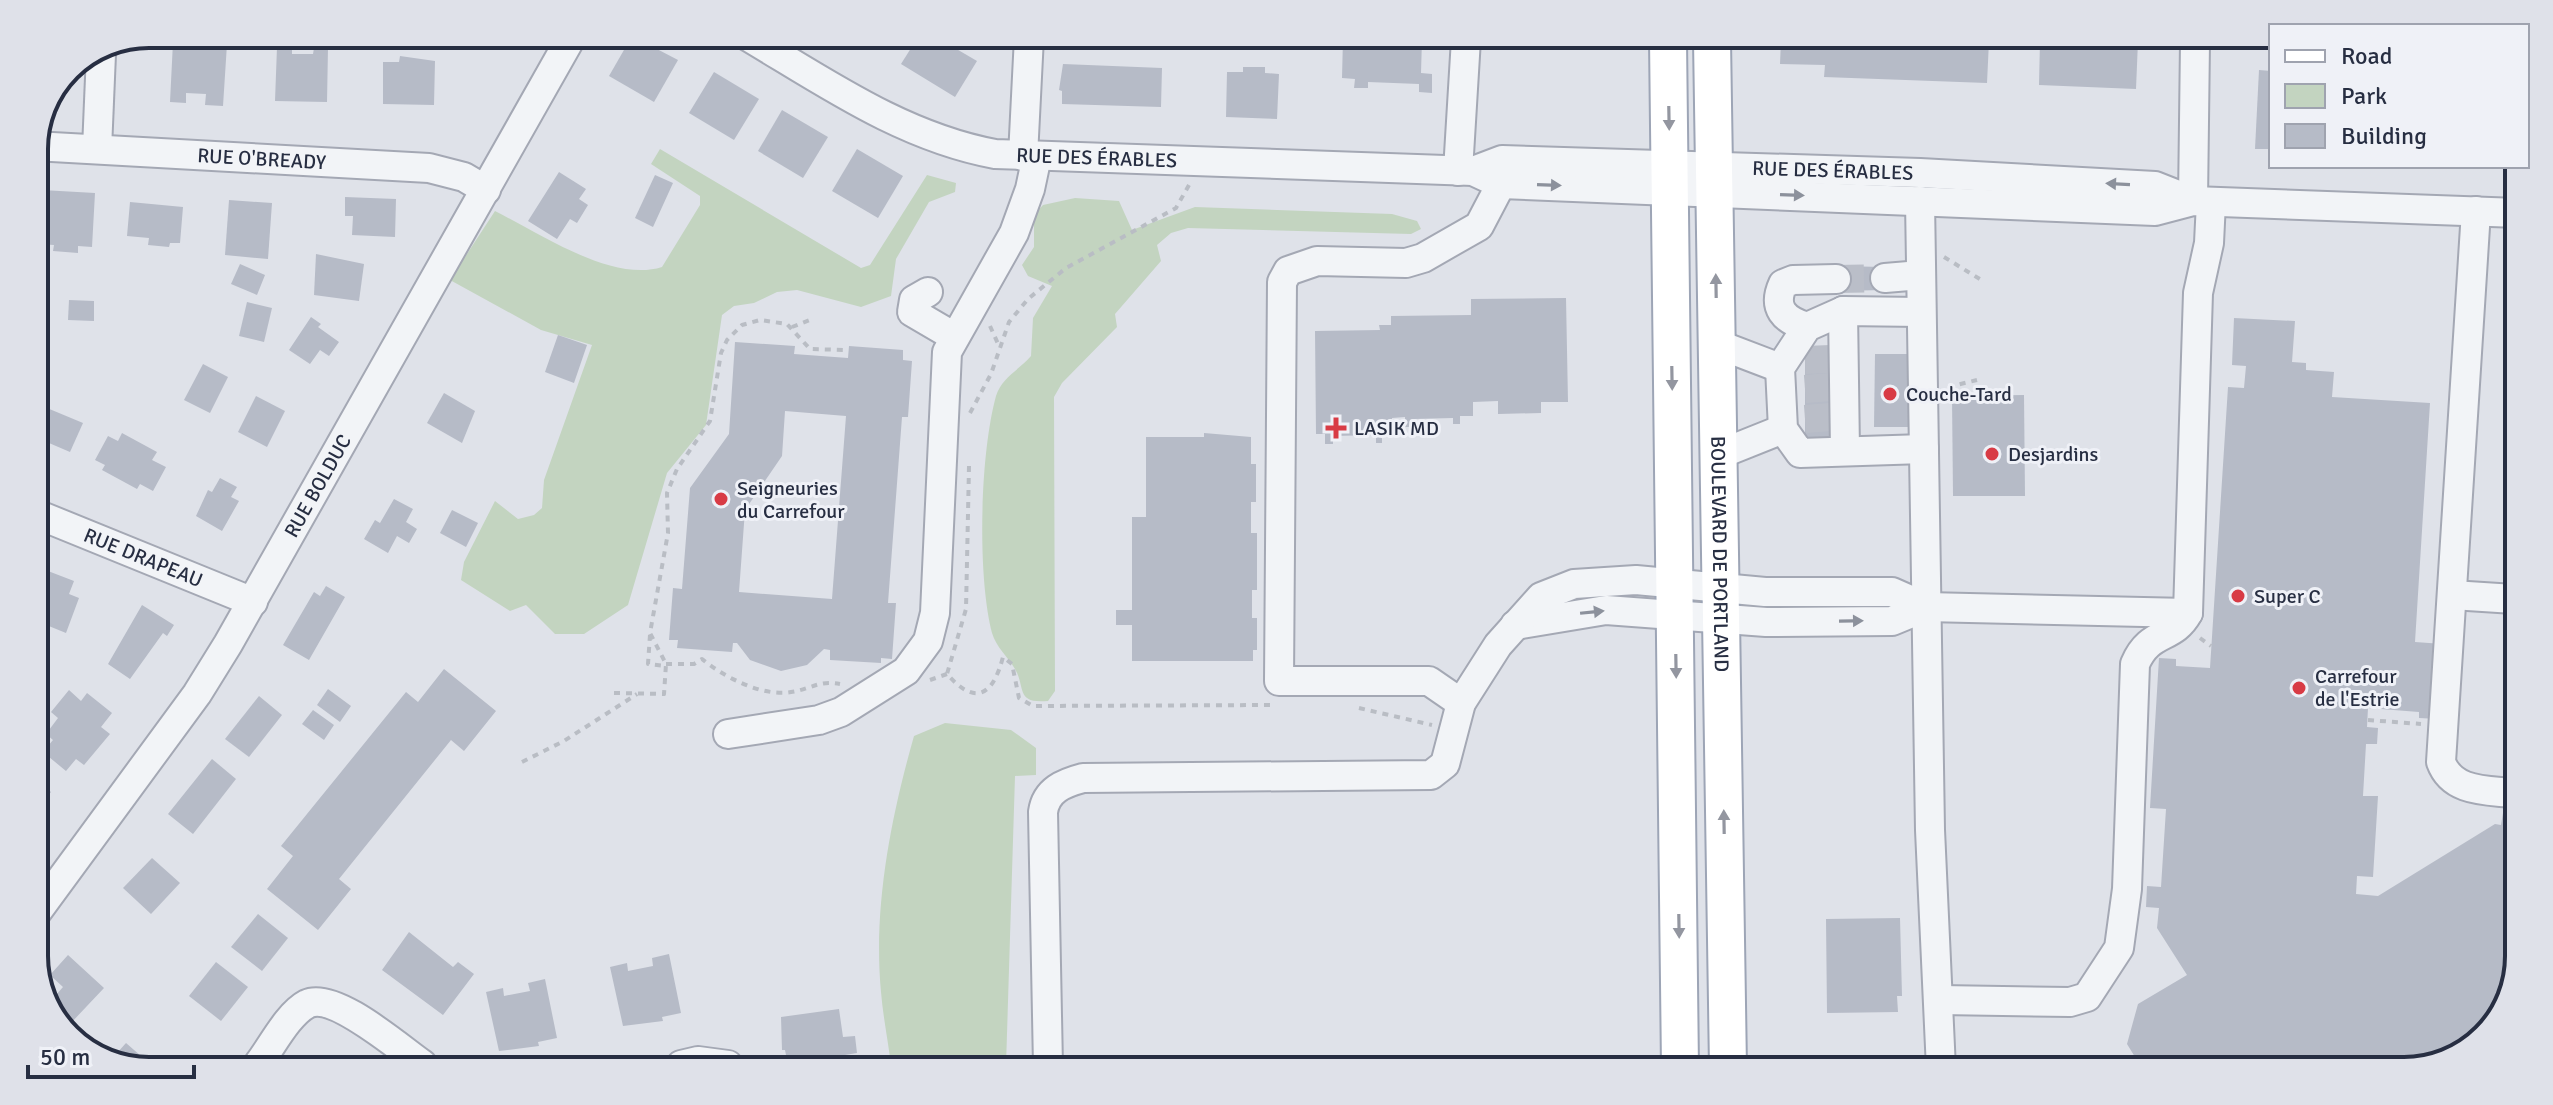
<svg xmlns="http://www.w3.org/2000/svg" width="2553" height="1105" viewBox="0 0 2553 1105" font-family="Signika,sans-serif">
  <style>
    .green { fill: #c3d4c0 }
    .building { fill: #b6bbc7; fill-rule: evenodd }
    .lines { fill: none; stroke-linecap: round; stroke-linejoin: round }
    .minor-tunnel { stroke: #babec8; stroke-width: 28; stroke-dasharray: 28 14; stroke-linecap: butt }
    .minor-casing { stroke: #a4a8b4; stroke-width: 32 }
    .major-casing { stroke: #9da5b6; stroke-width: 40 }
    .path { stroke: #b9bdc4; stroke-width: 4; stroke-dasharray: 6 6; stroke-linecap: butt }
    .minor { stroke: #f2f4f7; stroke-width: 28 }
    .major { stroke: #fff; stroke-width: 36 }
    .oneway { fill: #9396a0 }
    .oneway2 { fill: #8c919c }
    .poi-dot { fill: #d83b45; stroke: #eff1f7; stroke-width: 3 }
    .labels { text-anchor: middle; stroke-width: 6; stroke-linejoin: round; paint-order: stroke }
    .street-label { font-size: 20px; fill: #272e42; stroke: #eff1f7 }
    .poi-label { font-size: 20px; fill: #272e42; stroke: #eff1f7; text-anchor: start }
    .rim { fill: none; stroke: #272e42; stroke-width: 4 }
  </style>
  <rect width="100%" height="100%" fill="#dfe2e9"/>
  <g class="green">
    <path d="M660,149L861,268L870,265L927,175L956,183L955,192L929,202L896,259L891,296L861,307L797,290L777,292L754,303L734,306L722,315L706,425L667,473L628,605L584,634H555L526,605L510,611L461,580L464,562L495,501L518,519L534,515L542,508L544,480L592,345L541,330L450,280L495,211C539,233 612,283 662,267L700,205V196L651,164Z"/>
    <path d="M1075,198L1119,201L1132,230L1195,207L1392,214L1417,221L1421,229L1411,234L1188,228L1171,233L1157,245L1161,261L1115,314L1117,327L1062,383L1054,397L1055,691L1048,701C1015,704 1026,688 1015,669C1008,657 996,647 992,633C977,575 980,454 996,396C1002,377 1018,371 1031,356L1033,318L1052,286L1028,276L1022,265L1034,247V215L1043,205Z"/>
    <path d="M945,723L1011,730L1036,748V775L1015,776L1006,1066L891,1065C888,1041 883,1016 881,992C873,907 891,817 914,736Z"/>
  </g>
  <g class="building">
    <path d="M632,36L678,60L654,102L609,76Z"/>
    <path d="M918,37H936L977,61L955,97L901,64Z"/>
    <path d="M1343,38L1422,39L1421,73L1432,74V93L1419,92V84L1368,82V88H1354L1355,79L1342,78Z"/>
    <path d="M1781,40L1989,41L1987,83L1824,77L1825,65L1780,64Z"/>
    <path d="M2040,41H2138L2136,89L2039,85Z"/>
    <path d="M173,42L211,49V43L227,44L223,106L205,105L206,94L186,93V103L170,102Z"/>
    <path d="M277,47H292V54H313L314,48H328L327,102L275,101Z"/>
    <path d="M400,56L435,61L434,105L383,104V62H399Z"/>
    <path d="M1063,64L1162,68L1161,107L1062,104V91L1059,90Z"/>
    <path d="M1243,67H1265V73L1279,74L1277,119L1226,117L1227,72H1243Z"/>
    <path d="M2259,70L2271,71V149H2255Z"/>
    <path d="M714,72L759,99L734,140L689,113Z"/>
    <path d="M782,110L828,137L803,178L758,151Z"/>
    <path d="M857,149L903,176L878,218L832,191Z"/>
    <path d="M559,172L586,189L579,199L588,205L577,223L570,219L557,239L528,221Z"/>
    <path d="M655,175L673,183L653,227L635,218Z"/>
    <path d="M42,190L95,193L92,247L78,246V253L53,251L54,245L38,244Z"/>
    <path d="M345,197L396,199L395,237L352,235L353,216H345Z"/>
    <path d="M229,200L272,203L268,259L225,255Z"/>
    <path d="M130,202L183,207L180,243H170L169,247L148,245L149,238L127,236Z"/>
    <path d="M316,254L364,264L359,301L314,295Z"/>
    <path d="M240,264L265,275L257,295L231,284Z"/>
    <path d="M1836,266L1885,267V290L1835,291Z"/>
    <path d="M1566,298L1568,402H1541V413L1498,414V401L1473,402V416H1460V424H1453V418L1414,419V427H1405V417L1392,418V434L1382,435V443H1376V435L1333,436V444H1325V434H1316L1315,331L1380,330L1379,325H1391V316L1471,315V299Z"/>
    <path d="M69,300L94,301V321L68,320Z"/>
    <path d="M247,302L272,308L264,342L239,336Z"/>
    <path d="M311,317L321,324L318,327L339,342L329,356L320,350L310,364L289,350Z"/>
    <path d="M2234,318L2295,321L2292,362L2306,363V370L2334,372L2332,397L2430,403L2415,642L2443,644L2438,719L2419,718V712L2368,708L2367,727L2378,728L2377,744H2366L2363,796H2378L2373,877L2357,876L2356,894L2378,896L2495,824L2501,825L2503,813L2512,815L2510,1000L2468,1051L2405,1071L2143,1070L2127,1044L2138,1004L2187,975L2157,928L2159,908L2146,907L2147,886L2161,887L2166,809L2150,808L2159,658L2176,659V666L2210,668L2228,387L2244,388L2246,366L2232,365Z"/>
    <path d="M558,335L587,345L574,383L545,372Z"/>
    <path d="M735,342L795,346L794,354L848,358L849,346L903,350V360L912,361L908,417H902L888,603H896L892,659L881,658V663L830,660V650L824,649L807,665L781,671L750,660L737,643H733L732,652L677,648L678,640H669L673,588L682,589L690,488L729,434ZM785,411L846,416L832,599L739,592L745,510L782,456Z"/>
    <rect x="1805" y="346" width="26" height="94"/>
    <path d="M1875,354H1908V427H1874Z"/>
    <path d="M203,364L228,377L210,413L184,400Z"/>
    <path d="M444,393L475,411L462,443L427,423Z"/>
    <path d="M2024,395L2025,496H1953L1952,396Z"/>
    <path d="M256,396L285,411L267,447L238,432Z"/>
    <path d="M47,408L83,423L70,452L35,437Z"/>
    <path d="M122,433L157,452L152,460L166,467L153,491L140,484L137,489L102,470L105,465L95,460L108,436L118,441Z"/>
    <path d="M1204,433L1251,437V464H1256V502H1251V533H1257V590H1252V618H1257V650H1253V661H1132V625H1116V610H1132V517H1146V437H1204Z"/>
    <path d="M220,478L237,487L231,497L239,501L222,531L196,516L208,490L212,492Z"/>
    <path d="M394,499L413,509L406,522L417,529L409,543L397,536L388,553L364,539L375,520L380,523Z"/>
    <path d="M452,510L478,523L466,547L440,533Z"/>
    <path d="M48,571L74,581L69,594L79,598L66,633L34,620V605Z"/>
    <path d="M326,586L345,597L309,660L283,645L314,592L320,596Z"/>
    <path d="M142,605L174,625L167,636L163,633L130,679L108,664Z"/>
    <path d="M444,669L496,711L464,751L451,740L339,879L351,889L318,930L267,889L293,856L281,846L406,692L418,702Z"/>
    <path d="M328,689L351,706L340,722L317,705Z"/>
    <path d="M69,690L81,701L87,693L112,713L101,727L110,734L84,765L76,759L66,771L43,752L53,740L46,734L58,718L51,712Z"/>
    <path d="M259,696L282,715L249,757L225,739Z"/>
    <path d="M313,710L334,725L324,740L302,724Z"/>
    <path d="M212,759L236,779L193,834L168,814Z"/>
    <path d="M34,778L51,792L34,813Z"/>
    <path d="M152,858L180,883L151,914L123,888Z"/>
    <path d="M258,914L288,938L262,971L231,947Z"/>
    <path d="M1900,918L1902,996H1897L1898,1012L1827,1013L1826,919Z"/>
    <path d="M409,932L453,967L458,962L474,974L443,1015L382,970Z"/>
    <path d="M669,954L681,1013L662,1017L663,1021L623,1026L610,967L627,963L628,971L653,966L652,958Z"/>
    <path d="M68,955L104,988L70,1024L49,1003L63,987L50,975Z"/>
    <path d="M216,962L248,987L221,1021L189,996Z"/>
    <path d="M545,979L557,1038L538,1042L539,1046L499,1051L486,992L503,988L504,996L530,991L528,983Z"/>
    <path d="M839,1009L843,1037L855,1036L857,1053L845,1055L847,1064L826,1065V1062L788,1065L785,1050H782L781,1017Z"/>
    <path d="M126,1043L149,1063L109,1062Z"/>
  </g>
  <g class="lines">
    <g class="minor-tunnel">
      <path d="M1836,279L1885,278"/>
      <path d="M1805,360L1831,359"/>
      <path d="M1805,389L1831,387"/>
      <path d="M1805,419L1831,417"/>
    </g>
    <defs>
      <g id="minor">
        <path id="s1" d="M747,36C826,83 903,137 995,154L1473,171L1501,184L2155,211L2193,201L2518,213"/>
        <path id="s2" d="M34,146L429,168L464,177L486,190"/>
        <path d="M97,149L101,54"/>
        <path d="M1023,156L1029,37"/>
        <path d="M1458,171L1466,39"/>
        <path id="s3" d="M1473,171L1502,160L1920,173L2155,186L2193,201"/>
        <path d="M1920,201L1930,830L1941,1069"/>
        <path d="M2193,201L2195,42"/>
        <path d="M2476,211L2441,762C2452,792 2485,790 2512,793"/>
        <path d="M1885,278L1921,275"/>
        <path d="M928,292L914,300L912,312L953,336"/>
        <path d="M1843,311L1845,451"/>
        <path d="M1921,312L1843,311L1807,327L1780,368L1783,429L1800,453L1924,449"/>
        <path d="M1807,327C1784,320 1772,308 1783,284L1793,280L1836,279"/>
        <path d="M1717,344L1780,368"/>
        <path d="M1718,455L1783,429"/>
        <path id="s4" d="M34,513L253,602"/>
        <path d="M2452,595L2514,599"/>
        <path d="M1515,625L1606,610L1766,622L1892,621L1926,607"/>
        <path d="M1461,703L1429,681H1279L1282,282L1288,271L1317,261L1406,263L1423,258L1479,226L1501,184"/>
        <path d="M728,734L819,720L841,712L906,671L928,641L935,613L947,352L1014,233L1030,189L1037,156"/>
        <path id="s5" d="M34,916L197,694L228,644L572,36"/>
        <path d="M1940,1000L2070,1002L2087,997L2119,948L2127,889L2135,664C2150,629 2173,641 2188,613L2198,293L2209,243L2211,202"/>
        <path d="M259,1063C272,1046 288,1014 307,1004C334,991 399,1048 422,1064"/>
        <path d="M681,1065L698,1061L728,1065"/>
        <path d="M1048,1066L1043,812C1046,790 1064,783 1083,778L1431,775L1445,764L1461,703L1498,645L1541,597L1574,584L1636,580L1765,592H1892L1926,607L2188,613"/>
      </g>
      <g id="major">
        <path d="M1668,40L1680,1068"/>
        <path id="s6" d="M1712,40L1728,1068"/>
      </g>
    </defs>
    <use href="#minor" class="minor-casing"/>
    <use href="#major" class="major-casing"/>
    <g class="path">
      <path d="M1944,257L1983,281"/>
      <path d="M990,326L999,346"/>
      <path d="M792,327L810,320"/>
      <path d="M1948,387L1977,380"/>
      <path d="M970,413L991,374L1009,322L1028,299L1066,268L1176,208L1189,185"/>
      <path d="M969,466L966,609L947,674C976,707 993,695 1003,657L1012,664L1019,698L1033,706L1271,705"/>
      <path d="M650,635L648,664L666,666"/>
      <path d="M2200,638L2211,646"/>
      <path d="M666,664H694L702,659C724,677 762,697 791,692C812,689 818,680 840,684"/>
      <path d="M930,680L947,674"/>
      <path d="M614,693L664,694L666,664L650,633L668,533L667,493L677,469L710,421L721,353L727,340L742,325L760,320L787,324L810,349L845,350"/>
      <path d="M1359,708L1432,725"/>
      <path d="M2368,720L2421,724"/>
      <path d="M522,762L564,741L637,694"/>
      <path d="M1016,1066V1057H1026"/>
    </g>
    <use href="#minor" class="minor"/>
    <use href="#major" class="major"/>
  </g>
  <defs><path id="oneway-solid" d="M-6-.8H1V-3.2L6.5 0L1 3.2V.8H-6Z" transform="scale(2)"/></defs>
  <g class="oneway">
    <use href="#oneway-solid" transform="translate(1669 118) rotate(89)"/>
    <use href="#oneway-solid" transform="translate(1716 286) rotate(-91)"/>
    <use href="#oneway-solid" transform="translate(1672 378) rotate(89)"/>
    <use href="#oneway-solid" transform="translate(1676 666) rotate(89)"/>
    <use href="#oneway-solid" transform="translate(1724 822) rotate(-91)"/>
    <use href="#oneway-solid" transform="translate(1679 926) rotate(89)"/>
  </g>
  <g class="oneway2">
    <use href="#oneway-solid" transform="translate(2118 184) rotate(-177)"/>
    <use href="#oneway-solid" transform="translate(1549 185) rotate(2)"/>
    <use href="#oneway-solid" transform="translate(1792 195) rotate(2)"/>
    <use href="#oneway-solid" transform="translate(1592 612) rotate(-6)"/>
    <use href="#oneway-solid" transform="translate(1851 621) rotate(-1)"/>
  </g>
  <g class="poi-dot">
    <circle cx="1890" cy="394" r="8"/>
    <path d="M1332 416h8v8h8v8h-8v8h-8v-8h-8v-8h8z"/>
    <circle cx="1992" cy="454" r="8"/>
    <circle cx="721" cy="499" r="8"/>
    <circle cx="2238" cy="596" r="8"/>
    <circle cx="2299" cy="688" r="8"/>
  </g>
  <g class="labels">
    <g class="street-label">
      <text dy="7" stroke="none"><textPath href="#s2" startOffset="228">RUE O'BREADY</textPath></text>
      <text dy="7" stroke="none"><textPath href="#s1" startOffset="378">RUE DES ÉRABLES</textPath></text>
      <text dy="7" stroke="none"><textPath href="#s3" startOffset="362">RUE DES ÉRABLES</textPath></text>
      <text dy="7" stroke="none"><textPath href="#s5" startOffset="516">RUE BOLDUC</textPath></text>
      <text dy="7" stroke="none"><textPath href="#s6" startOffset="514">BOULEVARD DE PORTLAND</textPath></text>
      <text dy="7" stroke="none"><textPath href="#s4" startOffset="118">RUE DRAPEAU</textPath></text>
    </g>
    <g class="poi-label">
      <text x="1906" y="401">Couche-Tard</text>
      <text x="1354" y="435">LASIK MD</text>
      <text x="2008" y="461">Desjardins</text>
      <text x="737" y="495">Seigneuries<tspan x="737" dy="23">du Carrefour</tspan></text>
      <text x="2254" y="603">Super C</text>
      <text x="2315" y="683">Carrefour<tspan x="2315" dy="23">de l'Estrie</tspan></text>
    </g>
  </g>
  <path d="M0 0H2553V1105H0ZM149 48H2404A101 101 0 0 1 2505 149V956A101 101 0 0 1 2404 1057H149A101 101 0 0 1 48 956V149A101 101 0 0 1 149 48Z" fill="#dfe1e9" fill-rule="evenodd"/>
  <path class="rim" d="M149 48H2404A101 101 0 0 1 2505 149V956A101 101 0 0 1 2404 1057H149A101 101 0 0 1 48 956V149A101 101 0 0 1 149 48Z"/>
  <rect x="2269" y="24" width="260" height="144" fill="#eff1f7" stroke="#9fa3af" stroke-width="2"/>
  <rect x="2285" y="50" width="40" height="12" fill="#ffffff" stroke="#9fa3af" stroke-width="2"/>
  <text x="2341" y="64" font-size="24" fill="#272e42">Road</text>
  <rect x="2285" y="84" width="40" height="24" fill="#c3d4c0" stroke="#9fa3af" stroke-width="2"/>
  <text x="2341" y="104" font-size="24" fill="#272e42">Park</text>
  <rect x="2285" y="124" width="40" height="24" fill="#b6bbc7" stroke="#9fa3af" stroke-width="2"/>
  <text x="2341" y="144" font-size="24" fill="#272e42">Building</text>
  <path d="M28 1065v12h166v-12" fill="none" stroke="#272e42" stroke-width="4"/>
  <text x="40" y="1065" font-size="24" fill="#272e42" stroke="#eff1f7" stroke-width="6" paint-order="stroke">50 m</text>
</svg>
